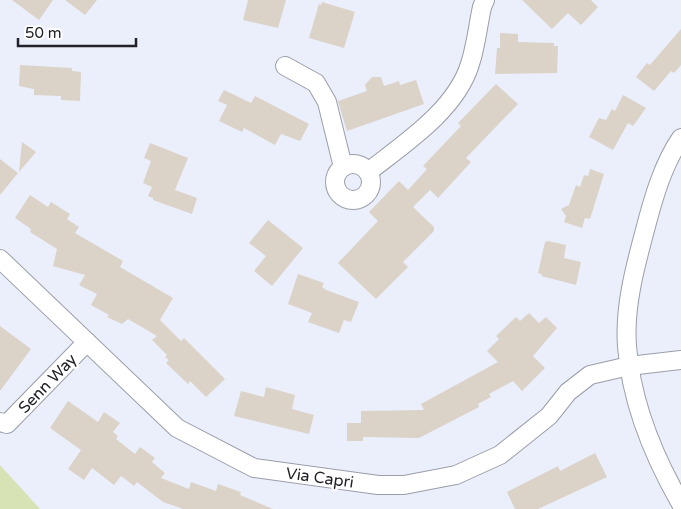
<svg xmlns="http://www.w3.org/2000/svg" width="681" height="509" viewBox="0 0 681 509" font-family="'Varela Round',sans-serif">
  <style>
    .green { fill: #d7e2b5 }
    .building { fill: #dbd2c8 }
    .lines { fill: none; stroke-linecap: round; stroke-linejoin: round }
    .minor-casing { stroke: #9a9ea9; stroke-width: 20 }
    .minor { stroke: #fff; stroke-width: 18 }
    .labels { text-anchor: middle; stroke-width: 5; stroke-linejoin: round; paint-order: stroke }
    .street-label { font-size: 16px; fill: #212227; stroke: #fff }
  </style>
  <rect width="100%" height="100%" fill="#ebeffb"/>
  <path class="green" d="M0,465L40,509H0Z"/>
  <g class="building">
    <path d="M12,0H53L39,20Z"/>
    <path d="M65,0H97L85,15Z"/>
    <path d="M248,0H286L278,28L243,20Z"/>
    <path d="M522,0H591L598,7L581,25L568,13L552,29Z"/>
    <path d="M322,2L355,12L344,48L309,38L319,4L321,5Z"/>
    <path d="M681,29V65L674,73L671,71L654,91L636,77L647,63L650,65Z"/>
    <path d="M500,33L518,34V42L554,43V46H558L557,73L495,74L497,48H500Z"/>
    <path d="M20,65L72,68V71L81,72L80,101L61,100V96L34,95V89L19,86Z"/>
    <path d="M372,77H381L384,86L399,81L400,85L416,80L424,104L347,131L338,101L367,91L365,85Z"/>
    <path d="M496,84L518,104L466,158L471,162L438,198L430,190L413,207L434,227V231L403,262L408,267L376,299L338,263L378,221L369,212L399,181L408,190L427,169L423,166L461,126L458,123Z"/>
    <path d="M224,90L251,103L255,96L309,124L300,141L281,134L275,145L244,128L242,132L219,121L227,105L218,101Z"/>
    <path d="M623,95L646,108L633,126L628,123L613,150L589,137L599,118L606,120L612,109L615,111Z"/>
    <path d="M22,142L36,152L19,172Z"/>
    <path d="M150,143L188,158L175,190L197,198L192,214L153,200V198L148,196L152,187L143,183L151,161L144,158Z"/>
    <path d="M0,159L18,173L0,195Z"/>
    <path d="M590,169L604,174L590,219L585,218L582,228L564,222L566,216L561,209L569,205L576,185L580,187L584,175L588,176Z"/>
    <path d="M30,195L48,207L51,202L70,214L67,219L79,227L75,233L123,261L120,267L173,298L160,320L181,341L184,338L225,379L206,397L190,381L188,384L166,363L169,360L165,357L167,355L152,340L157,336L128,319L122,324L107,317L109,315L91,305L97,294L79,285L85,275L53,266L57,249L30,232L31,229L15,218Z"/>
    <path d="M268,220L303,248L272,286L254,271L266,256L249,243Z"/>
    <path d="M548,241L566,245L564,258L581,262L576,285L541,276L542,274L538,273L545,242Z"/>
    <path d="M298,274L324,283L322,287L326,290L359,302L351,322L344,320L339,333L308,322L312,313L288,304Z"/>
    <path d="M529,313L539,323L546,317L557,328L533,356L545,368L522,391L513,381L489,394L491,397L478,404L479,407L419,438L363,437V441H347V423H361V411L424,410L421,404L498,362L487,351L499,339L496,336L516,317L520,321Z"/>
    <path d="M0,326L31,349L0,391Z"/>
    <path d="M266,387L295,395L292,409L314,415L309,434L234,416L241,391L264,397Z"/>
    <path d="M68,401L98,422L104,412L120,423L113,432L118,436L116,439L135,454L140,447L155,458L152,462L165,473L161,478L189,489L191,482L216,491L218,484L241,492L240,495L273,509H183L163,502L137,482L134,486L121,476L114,485L92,468L84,480L68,469L81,450L50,428Z"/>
    <path d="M595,453L607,477L538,509H515L507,492L558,466L560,471Z"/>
  </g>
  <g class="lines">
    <defs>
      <g id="minor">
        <path d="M285,66L316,83L327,102L343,167"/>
        <path d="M681,138C663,164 653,199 645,230C635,267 624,308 627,346C631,401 654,457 681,504"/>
        <circle cx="353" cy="182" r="18"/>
        <path d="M368,172C405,143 456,110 470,64C476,46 478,25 482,7L485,0"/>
        <path d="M0,259L177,428L254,468L378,485H404L456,475L500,455L549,416L568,392L590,375L629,366L681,360"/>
        <path d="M0,422L7,424L87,342"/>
      </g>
    </defs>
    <use href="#minor" class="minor-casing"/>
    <use href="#minor" class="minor"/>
  </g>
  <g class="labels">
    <g class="street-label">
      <text transform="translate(47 383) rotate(-46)" y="6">Senn Way</text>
      <text transform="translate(320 477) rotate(8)" y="6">Via Capri</text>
    </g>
  </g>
  <path d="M18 38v8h118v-8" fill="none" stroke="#212227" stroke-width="2.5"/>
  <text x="25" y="38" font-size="15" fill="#212227" stroke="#ffffff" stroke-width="4" paint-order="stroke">50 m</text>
</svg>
